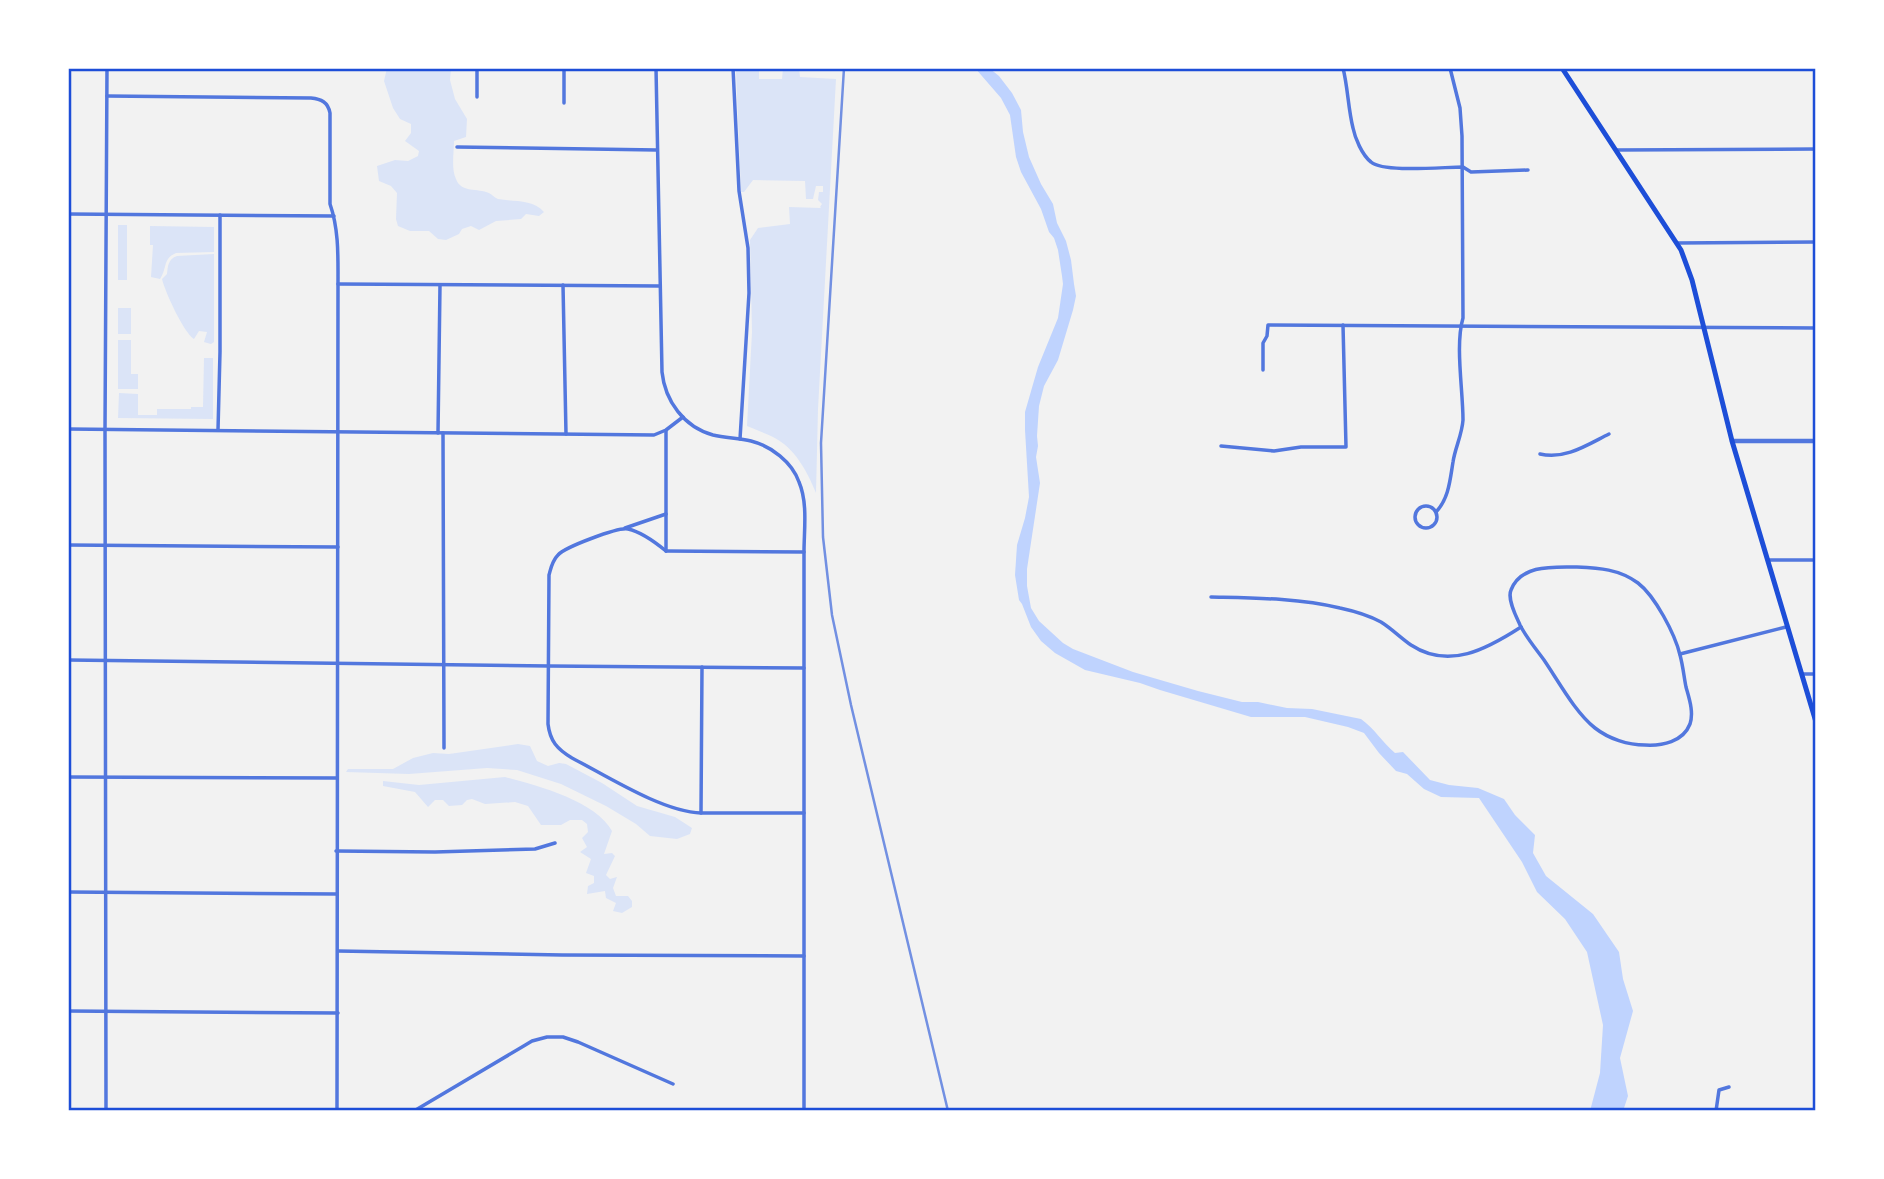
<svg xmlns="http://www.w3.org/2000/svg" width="1884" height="1179" viewBox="0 0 1884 1179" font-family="'Public Sans',sans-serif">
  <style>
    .green { fill: #dbe4f7 }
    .water { fill: #bfd3fe }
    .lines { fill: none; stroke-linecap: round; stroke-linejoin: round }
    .minor { stroke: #5277de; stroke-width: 3.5 }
    .tertiary { stroke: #5277de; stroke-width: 4.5 }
    .secondary { stroke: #1d4ed8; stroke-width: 5 }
    .rail { stroke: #7290e2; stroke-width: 2.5 }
    .neatline { fill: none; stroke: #1d4ed8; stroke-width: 2.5 }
  </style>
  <rect width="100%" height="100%" fill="#f2f2f2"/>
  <g class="green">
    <path d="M387,68H451L450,80L455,99L467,119L466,137L454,141C454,152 451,169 456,179C461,193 478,188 489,193C493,195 495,198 498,199C514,202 533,199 544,212L539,216L526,214L521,219L496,221L479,230L471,226L462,229L459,234L446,240L438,239L429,231H410L398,226L396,219L397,193L391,186L379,181L377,166L395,160L408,161L418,156L419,151L405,141L411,133V124L400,119L393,108L384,81Z"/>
    <path d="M783,68H799L800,77L836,79L818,409L816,493C807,471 795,448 773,437C765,433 756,430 747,426L752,332L750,240L758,228L790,224L789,207L821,208L820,207L822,204L818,200L819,192H823V186H816L813,199H806L805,181L753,180L744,192H741L736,71H759V79H782Z"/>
    <rect x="118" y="225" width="9" height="55"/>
    <path d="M150,226L214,227V252L176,253C163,258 167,269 160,279L151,277L153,245H150Z"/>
    <path d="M214,254V342L211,344L204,342L207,332L199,331L194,339C184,333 165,292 162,279L167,274C168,266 168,259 177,256Z"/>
    <rect x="118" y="308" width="13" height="26"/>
    <path d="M118,340H131V374H138V389H118Z"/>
    <path d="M204,358H213V419L118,418L119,393L138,394V415H157V409H191V407H203Z"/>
    <path d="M518,744L530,746L537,761L548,766L559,763L566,764L602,783L637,806L675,817L692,828L690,834L677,839L650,836L636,824L606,806L561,784L517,770L487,768L409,774L346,772L348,769H393L413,758L433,753L449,754Z"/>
    <path d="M505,777C536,785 596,801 612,831L604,854L612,853L615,856L606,875L610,879L617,877L613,888L616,896H628L632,901V907L622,913L613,911L616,903L606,898L605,891L587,894L588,886L594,883V876L586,873L591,859L580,852L587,847L582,838L588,832L587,824L582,820H570L561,825H541L528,806L515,802L485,804L472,799L467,800L462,805L449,806L443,800H435L428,807L415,792L383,786V781L419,785Z"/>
  </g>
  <path class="water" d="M975,68H989L999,76L1012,93L1021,110L1023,132L1029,157L1041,184L1053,204L1057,223L1066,241L1071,260L1074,284L1076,296L1073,310L1058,360L1044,386L1039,406L1037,436L1038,446L1036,457L1040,483L1027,569V586L1031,608L1039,621L1063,643L1073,649L1133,672L1198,691L1242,702H1258L1287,708L1312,709L1361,719C1374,728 1383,743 1395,753L1403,752L1430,780L1449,785L1478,788L1504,799L1515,815L1535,835L1533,853L1546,876L1593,914L1619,952L1623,979L1633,1011L1620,1058L1628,1096L1623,1111H1590L1600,1073L1603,1025L1587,952L1565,919L1537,892L1522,862L1479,798L1441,797L1424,789L1407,774L1396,771L1379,753L1364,733L1348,727L1305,717H1251L1160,690L1140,683L1085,670L1055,653L1041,641L1031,627L1022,604L1019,600L1015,575L1017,545L1025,518L1029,497L1025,430V412L1038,367L1058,318L1063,284L1062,276L1058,250L1054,238L1049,232L1041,209L1021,172L1016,157L1010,115L1001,98Z"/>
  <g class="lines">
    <g class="minor">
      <path d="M477,68V97"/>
      <path d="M564,68V103"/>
      <path d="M656,68L662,372C665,401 684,427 713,435C726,438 739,438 751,441C771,446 792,462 799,482C808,503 804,530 804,552V1111"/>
      <path d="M733,68L739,191L748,248L749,293L740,439"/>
      <path d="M1343,68C1348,88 1348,108 1353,128C1355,138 1362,155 1371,162C1384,173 1443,167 1463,167L1471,172L1528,170"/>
      <path d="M107,96L311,98C321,99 328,102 330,113V204C339,230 338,257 338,284L337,1111"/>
      <path d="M457,147L657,150"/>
      <path d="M1616,150L1816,149"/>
      <path d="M68,214L334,216"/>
      <path d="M1677,243L1816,242"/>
      <path d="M338,284L660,286"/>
      <path d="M563,285L566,434"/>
      <path d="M1263,370V343L1267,336L1268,325L1816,328"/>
      <path d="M68,429L654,435L666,430L683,417"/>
      <path d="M218,430L220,352V215"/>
      <path d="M666,431V551"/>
      <path d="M438,433L440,285"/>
      <path d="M443,433L444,748"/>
      <path d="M1221,446L1274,451L1301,447H1346L1343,325"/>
      <path d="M1540,454C1565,460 1587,445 1609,434"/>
      <circle cx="1426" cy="517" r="11"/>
      <path d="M1436,512C1449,498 1450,480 1453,462C1455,448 1462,435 1463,420C1463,390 1455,345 1463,318L1462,136L1460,108L1450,68"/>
      <path d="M625,528L666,514"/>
      <path d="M68,545L338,547"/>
      <path d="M666,551C655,542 642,532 628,529C618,527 565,547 558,555C552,561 551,568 549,575L548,724C550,741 557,749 572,758C607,776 663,812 701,813H804"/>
      <path d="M666,551L804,552"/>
      <path d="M1769,560H1816"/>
      <path d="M1577,567C1599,568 1619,569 1638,583C1655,596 1675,634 1680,655C1683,666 1684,677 1686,687C1689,698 1694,712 1690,724C1683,742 1662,746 1645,745C1628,745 1609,739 1595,728C1575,712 1559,682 1544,660C1536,649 1526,637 1520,625C1516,616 1507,599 1511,590C1521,564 1554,567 1577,567Z"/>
      <path d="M1211,597C1254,598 1298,598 1340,608C1354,611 1368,615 1381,622C1392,629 1401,638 1411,645C1449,670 1487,649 1521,627"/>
      <path d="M1680,654L1786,627"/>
      <path d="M68,660L549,666L804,668"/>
      <path d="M1803,674H1816"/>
      <path d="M68,777L337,778"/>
      <path d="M701,813L702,667"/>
      <path d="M336,851L435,852L535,849L555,843"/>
      <path d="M68,892L337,894"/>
      <path d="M338,951L562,955L804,956"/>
      <path d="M68,1011L338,1013"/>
      <path d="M106,1111L105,429L107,68"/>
      <path d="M414,1111L522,1047L532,1041L547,1037H563L578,1042L673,1084"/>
      <path d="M1716,1111L1719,1090L1729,1087"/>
    </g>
    <path class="tertiary" d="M1732,441H1816"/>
    <path class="secondary" d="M1562,68L1681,250L1692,280L1732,441L1816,722"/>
    <path class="rail" d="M844,68L821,443L823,537L832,615L851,705L948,1111"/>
  </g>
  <rect width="1884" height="1179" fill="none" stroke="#ffffff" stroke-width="140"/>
  <rect x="70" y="70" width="1744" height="1039" class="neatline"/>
</svg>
